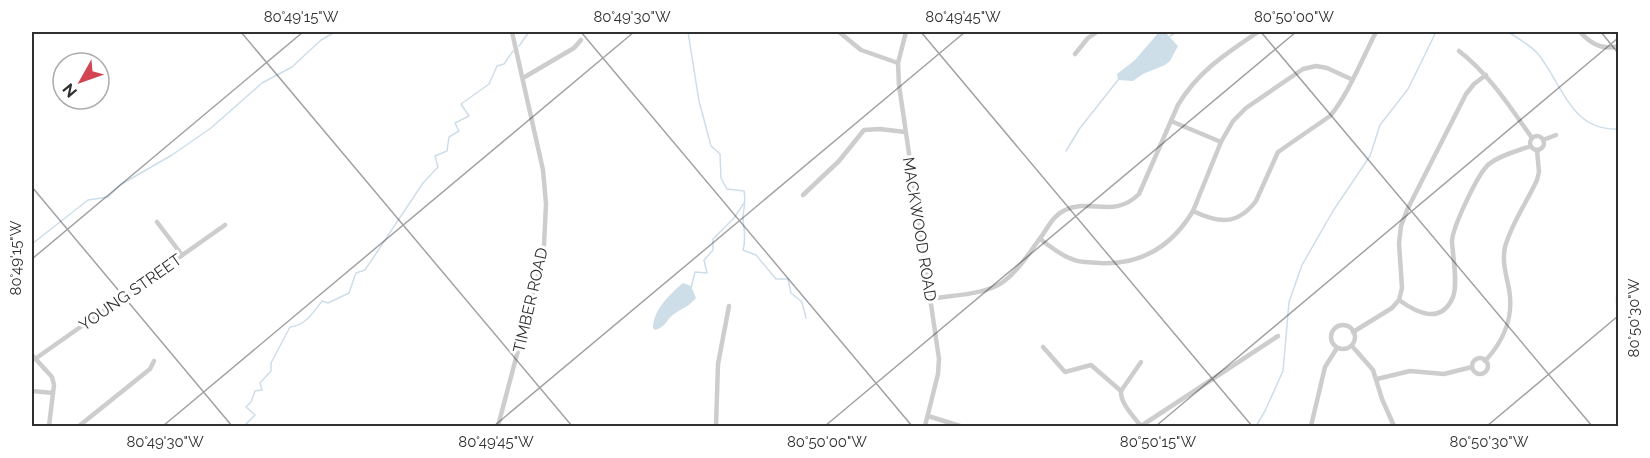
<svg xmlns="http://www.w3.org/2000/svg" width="1650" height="458" viewBox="0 0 1650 458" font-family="Raleway,sans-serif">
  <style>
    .water { fill: #cddee9 }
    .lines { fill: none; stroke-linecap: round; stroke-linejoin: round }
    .stream { stroke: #cddee9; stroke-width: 1.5 }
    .minor { stroke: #cdcdcd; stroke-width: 4.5 }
    .ticks { fill: none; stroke: #303030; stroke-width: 1.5; stroke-opacity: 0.45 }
    .labels { text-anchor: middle; stroke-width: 6; stroke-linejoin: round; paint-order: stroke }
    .street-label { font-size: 16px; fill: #303030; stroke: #fff }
    .neatline { fill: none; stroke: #303030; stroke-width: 2 }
    .ticks-label { font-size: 15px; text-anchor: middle; fill: #303030 }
  </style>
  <rect width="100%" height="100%" fill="#fff"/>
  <g class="water">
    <path d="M1159,32H1165L1178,46L1170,61L1165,65L1143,74L1133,81L1118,80L1117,74L1135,60Z"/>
    <path d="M683,283L691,286L696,298C689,306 685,307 677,312C667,317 666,328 655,330L653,328C653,310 670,294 683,283Z"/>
  </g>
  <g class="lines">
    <g class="stream">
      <path d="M688,32L699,101L711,146L720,154L721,178L727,189L744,191C746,200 744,207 743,216C743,228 747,238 743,250L756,255L776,279H788L791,293L802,302L806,318"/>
      <path d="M1508,32C1518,38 1531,46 1538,54C1562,83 1570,131 1618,129"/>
      <path d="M1170,36L1177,32"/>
      <path d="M519,46L529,32"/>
      <path d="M1066,151L1080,128L1118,80"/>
      <path d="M32,244L88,200L108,197L120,185L172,155L211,128L262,83L292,67L321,40L335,32"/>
      <path d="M691,288L695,272L707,273L704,260L713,250V239L734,218L744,203"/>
      <path d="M244,426L255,415L246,407L251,402L255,391L262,390L260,383L271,371V363L290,327C306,325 313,313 322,301L328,303L349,293L356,273L365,270L423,183L438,167L435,156L447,151L449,137L459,131L455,123L469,116L461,104L489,84L497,66L504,64L513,51"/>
      <path d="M1256,426L1265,411L1283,371L1289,302L1302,265L1333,211L1370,156L1380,125L1408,89L1436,32"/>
    </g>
    <g class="minor">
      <path d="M839,32L861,50L898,63"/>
      <path d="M906,32L898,63L899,85L939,359L938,374L925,426"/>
      <path d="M1580,32C1590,43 1603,51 1618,46"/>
      <path d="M1459,51C1489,74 1510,107 1532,138"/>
      <path d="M1075,54L1088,38L1097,32"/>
      <path d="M523,78L574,48L581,40"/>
      <path d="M1351,79L1327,68L1316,66L1303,69L1246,108L1233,121L1221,142L1193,211C1218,223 1237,226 1256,201L1278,152L1330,116C1348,95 1363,57 1376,32"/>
      <path d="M1171,121L1221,142"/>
      <circle cx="1537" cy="143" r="7"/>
      <path d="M1543,140L1556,135"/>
      <path d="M803,195L839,161L864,130L880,129L905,132"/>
      <path d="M157,222L182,255"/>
      <path d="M1040,239C1050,246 1060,255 1072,259C1080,263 1090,262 1100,263C1141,265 1172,246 1193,211"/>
      <path d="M1618,297V303"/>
      <path d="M931,299C952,295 985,295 1003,282C1017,272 1028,255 1038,241C1047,230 1052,216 1065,210C1091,198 1114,219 1139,194L1178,105C1198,71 1227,53 1258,32"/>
      <path d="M1399,300C1417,313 1441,325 1453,297C1458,284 1453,257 1452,242C1452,228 1478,173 1489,164C1500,155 1517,151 1531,146"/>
      <circle cx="1343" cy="337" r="12"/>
      <path d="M1353,332L1392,308L1399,300L1402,288L1399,243L1401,226L1407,210L1466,94L1474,84L1486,75"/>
      <path d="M1352,346L1373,370L1382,399L1394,426"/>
      <path d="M1043,347L1065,372L1091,365L1121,391C1120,403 1134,417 1141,426"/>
      <path d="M32,355L52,377L54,385L49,426"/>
      <circle cx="1480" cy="366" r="8"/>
      <path d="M35,359L225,225"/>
      <path d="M1485,361C1504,341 1514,316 1509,289C1506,274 1502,262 1505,247C1511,224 1527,202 1537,180L1539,172L1537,150"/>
      <path d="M1377,379L1410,371L1444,374L1472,367"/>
      <path d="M32,391L53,393"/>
      <path d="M1121,391L1141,362"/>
      <path d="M928,416L960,426"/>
      <path d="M79,426L150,369L154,361"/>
      <path d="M498,426L539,271L544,245L546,204L543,170L512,32"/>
      <path d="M716,426L718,364L729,306"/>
      <path d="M1141,426L1278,336"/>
      <path d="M1311,426L1325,367L1337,348"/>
    </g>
  </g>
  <path class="ticks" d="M241,32L572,426M581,32L912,426M921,32L1252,426M1261,32L1592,426M1601,32L1618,53M32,187L232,426M32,259L303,32M163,426L634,32M494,426L965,32M825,426L1296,32M1156,426L1618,38M1487,426L1618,316"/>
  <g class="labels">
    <g class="street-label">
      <text transform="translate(920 229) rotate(81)" y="6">MACKWOOD ROAD</text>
      <text transform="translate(130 292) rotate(-35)" y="6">YOUNG STREET</text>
      <text transform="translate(530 300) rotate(-77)" y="6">TIMBER ROAD</text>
    </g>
  </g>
  <rect width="1650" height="458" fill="none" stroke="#ffffff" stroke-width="66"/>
  <g transform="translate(81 81) rotate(230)"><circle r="28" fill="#ffffff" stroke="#acacac" stroke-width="1.5"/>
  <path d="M0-4.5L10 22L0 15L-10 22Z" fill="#d34551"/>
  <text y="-9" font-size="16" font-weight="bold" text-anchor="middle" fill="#303030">N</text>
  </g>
  <rect x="33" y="33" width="1584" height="392" class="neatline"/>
  <g class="ticks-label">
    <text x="301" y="22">80°49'15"W</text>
    <text x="632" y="22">80°49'30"W</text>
    <text x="963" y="22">80°49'45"W</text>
    <text x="1294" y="22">80°50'00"W</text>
    <text transform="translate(16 258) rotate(-90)" y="5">80°49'15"W</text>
    <text transform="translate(1634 318) rotate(-90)" y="5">80°50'30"W</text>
    <text x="165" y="447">80°49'30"W</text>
    <text x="496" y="447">80°49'45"W</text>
    <text x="827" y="447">80°50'00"W</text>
    <text x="1158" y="447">80°50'15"W</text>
    <text x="1489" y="447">80°50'30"W</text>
  </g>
</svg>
